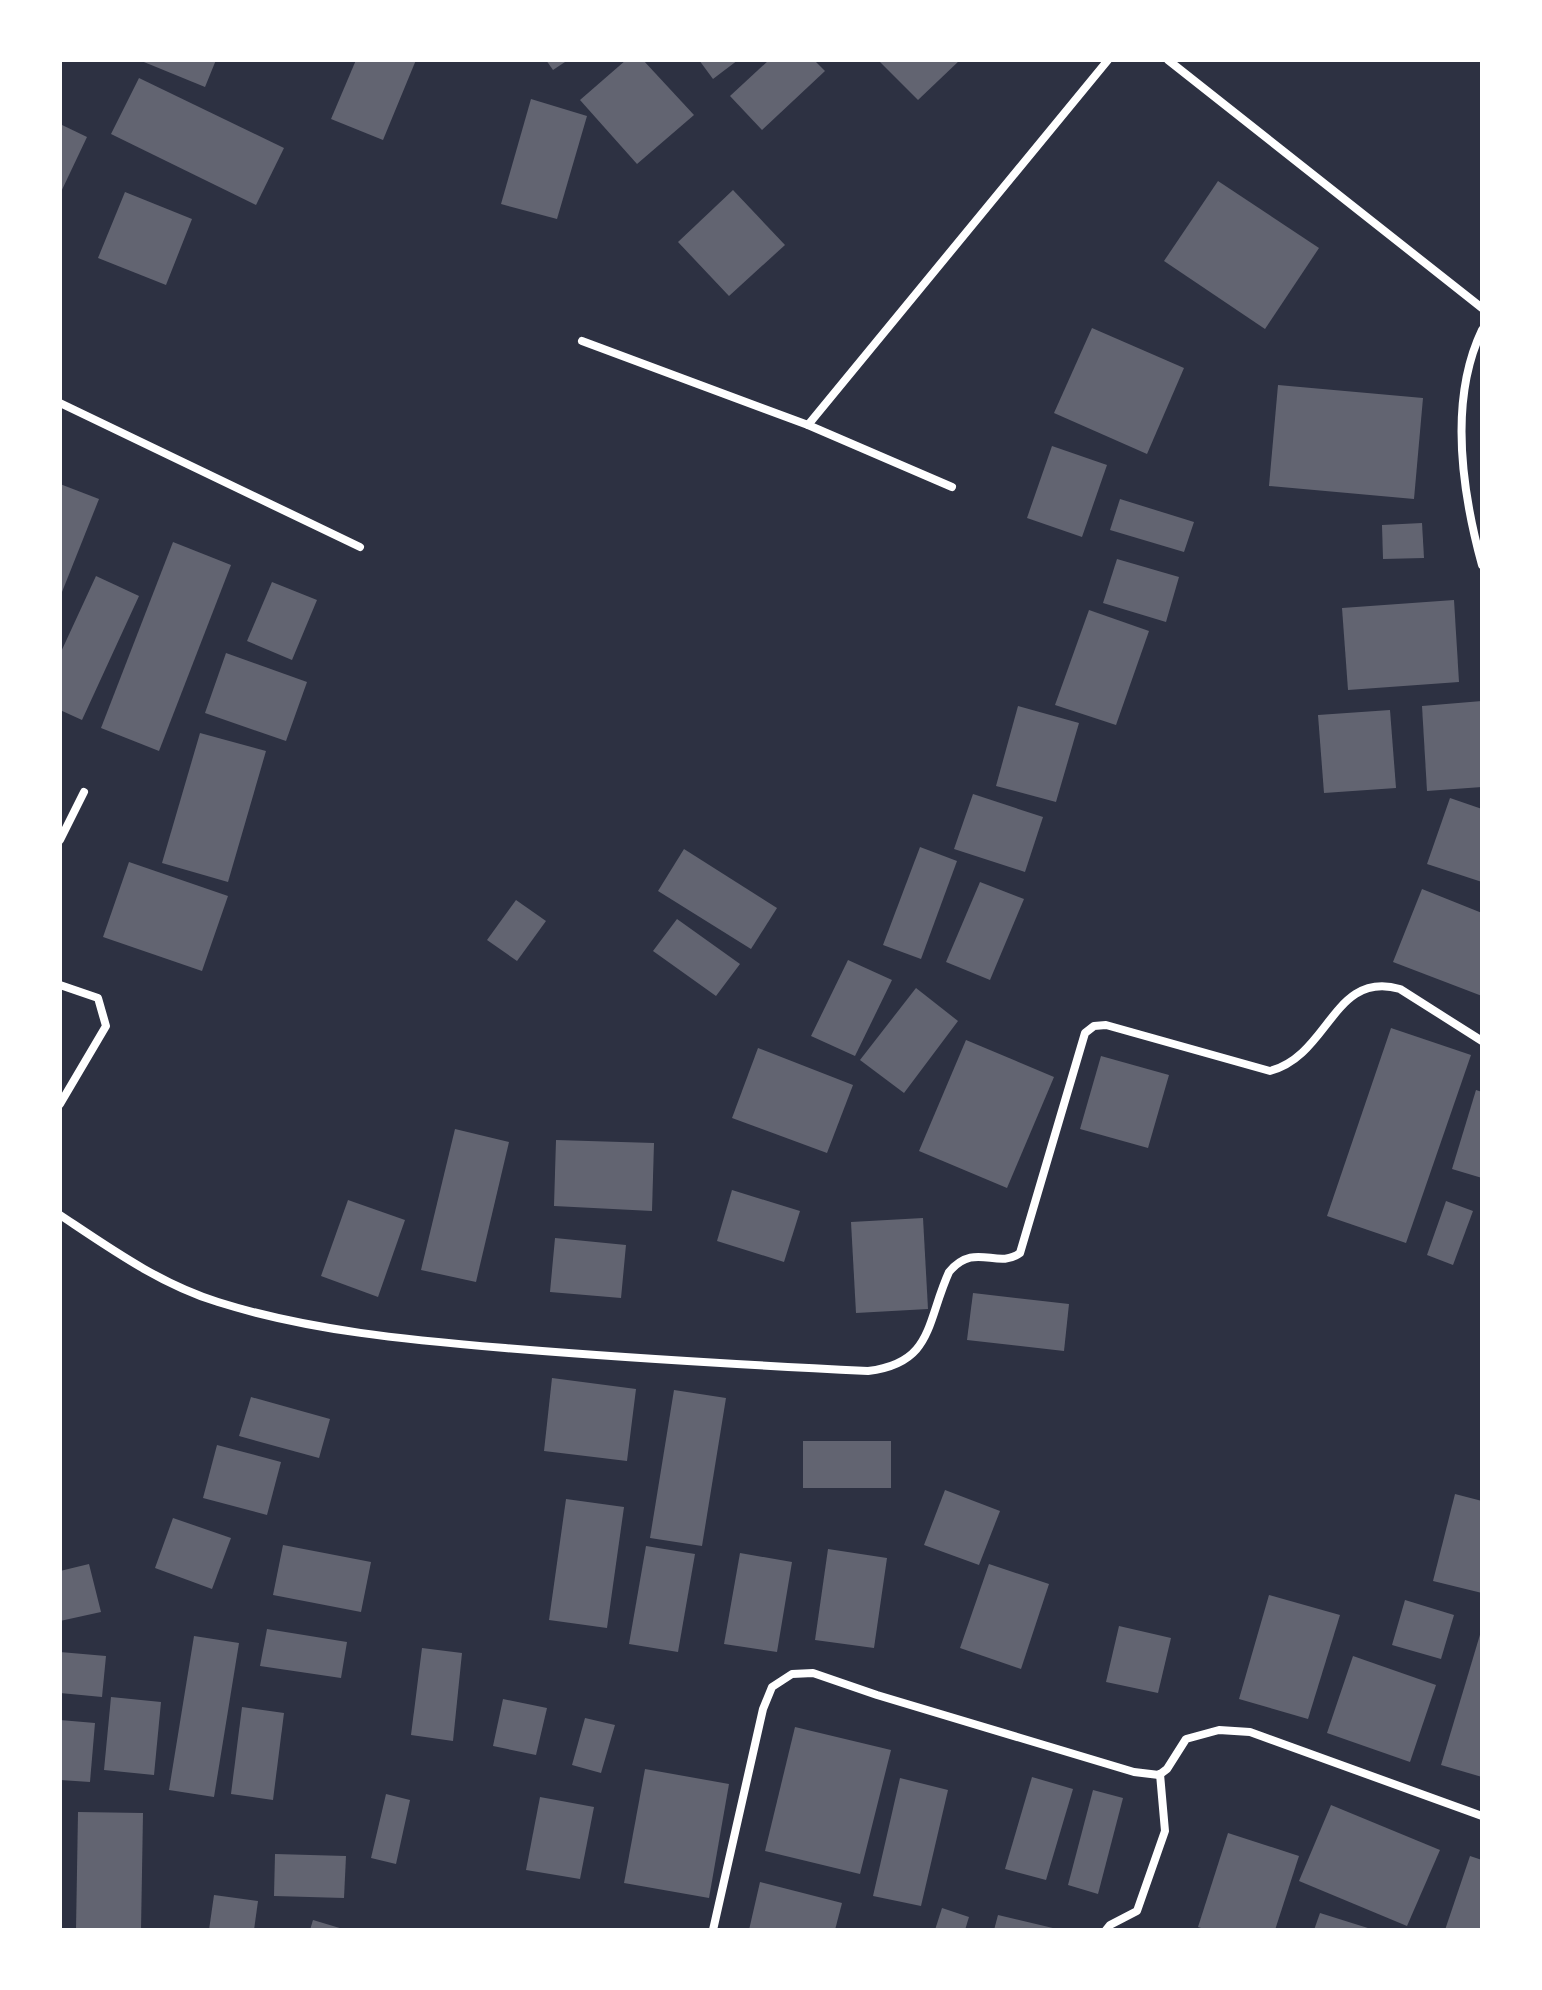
<svg xmlns="http://www.w3.org/2000/svg" width="1542" height="1990" viewBox="0 0 1542 1990" font-family="Overpass,sans-serif">
  <style>
    .building { fill: #626471 }
    .lines { fill: none; stroke-linecap: round; stroke-linejoin: round }
    .minor { stroke: #fff; stroke-width: 8 }
  </style>
  <rect width="100%" height="100%" fill="#2d3142"/>
  <g class="building">
    <path d="M139,60H216L205,87Z"/>
    <path d="M356,60H416L383,140L331,119Z"/>
    <path d="M546,60H568L553,70Z"/>
    <path d="M626,60H643L694,115L637,164L580,100Z"/>
    <path d="M699,60H738L713,79Z"/>
    <path d="M769,60H814L825,71L762,130L730,96Z"/>
    <path d="M878,60H960L918,100Z"/>
    <path d="M139,78L284,148L256,205L111,134Z"/>
    <path d="M531,99L587,116L557,219L501,204Z"/>
    <path d="M60,124L87,137L60,194Z"/>
    <path d="M1218,181L1319,248L1265,329L1164,261Z"/>
    <path d="M733,190L785,245L729,296L678,242Z"/>
    <path d="M125,192L192,219L166,285L98,258Z"/>
    <path d="M1092,328L1184,368L1147,454L1054,413Z"/>
    <path d="M1278,385L1423,398L1414,499L1269,486Z"/>
    <path d="M1052,446L1107,465L1082,537L1027,518Z"/>
    <path d="M60,484L99,499L60,597Z"/>
    <path d="M1120,499L1194,522L1184,552L1110,530Z"/>
    <path d="M1422,523L1424,558L1383,559L1382,525Z"/>
    <path d="M173,542L231,565L159,751L101,728Z"/>
    <path d="M1117,559L1179,577L1166,622L1103,603Z"/>
    <path d="M96,576L139,596L82,720L60,710V654Z"/>
    <path d="M272,582L317,600L292,660L247,641Z"/>
    <path d="M1454,600L1459,682L1348,690L1342,608Z"/>
    <path d="M1089,610L1149,631L1116,725L1055,705Z"/>
    <path d="M226,653L307,682L286,741L205,713Z"/>
    <path d="M1482,701V787L1427,791L1422,706Z"/>
    <path d="M1018,706L1079,723L1056,802L996,786Z"/>
    <path d="M1390,710L1396,788L1324,793L1318,715Z"/>
    <path d="M200,733L266,751L228,882L162,863Z"/>
    <path d="M973,794L1043,817L1025,872L954,849Z"/>
    <path d="M1450,798L1482,809V882L1427,864Z"/>
    <path d="M920,847L957,861L921,959L883,945Z"/>
    <path d="M684,849L777,908L751,949L658,891Z"/>
    <path d="M129,862L228,896L202,971L103,937Z"/>
    <path d="M980,882L1024,899L990,980L946,962Z"/>
    <path d="M1422,889L1482,913V996L1393,962Z"/>
    <path d="M516,900L546,921L517,961L487,940Z"/>
    <path d="M677,919L740,964L716,996L653,951Z"/>
    <path d="M848,960L892,980L855,1056L811,1036Z"/>
    <path d="M916,988L958,1021L904,1093L860,1060Z"/>
    <path d="M1391,1028L1471,1055L1406,1243L1327,1216Z"/>
    <path d="M966,1040L1054,1077L1007,1188L919,1151Z"/>
    <path d="M758,1048L853,1085L827,1153L732,1118Z"/>
    <path d="M1101,1056L1169,1075L1148,1148L1080,1129Z"/>
    <path d="M1476,1090L1482,1092V1178L1452,1169Z"/>
    <path d="M455,1129L509,1142L476,1282L421,1270Z"/>
    <path d="M556,1140L654,1143L652,1211L554,1206Z"/>
    <path d="M732,1190L800,1211L784,1262L717,1241Z"/>
    <path d="M348,1200L405,1220L378,1297L321,1276Z"/>
    <path d="M1446,1201L1473,1211L1453,1265L1427,1255Z"/>
    <path d="M923,1218L928,1309L856,1313L851,1222Z"/>
    <path d="M555,1238L626,1245L621,1298L550,1292Z"/>
    <path d="M973,1293L1069,1304L1064,1351L967,1340Z"/>
    <path d="M552,1378L636,1389L627,1461L544,1451Z"/>
    <path d="M674,1390L726,1398L702,1546L650,1538Z"/>
    <path d="M251,1397L330,1419L319,1458L239,1436Z"/>
    <rect x="803" y="1441" width="88" height="47"/>
    <path d="M217,1445L281,1462L267,1515L203,1498Z"/>
    <path d="M945,1490L1000,1511L979,1565L924,1545Z"/>
    <path d="M1455,1494L1482,1501V1593L1433,1581Z"/>
    <path d="M566,1499L624,1507L607,1628L549,1620Z"/>
    <path d="M173,1518L231,1538L212,1589L155,1568Z"/>
    <path d="M283,1545L371,1562L361,1612L273,1595Z"/>
    <path d="M646,1546L695,1554L678,1652L629,1644Z"/>
    <path d="M828,1549L887,1558L874,1648L815,1640Z"/>
    <path d="M740,1553L792,1562L777,1652L724,1644Z"/>
    <path d="M89,1564L101,1612L60,1621V1571Z"/>
    <path d="M989,1564L1049,1584L1021,1669L960,1648Z"/>
    <path d="M1269,1595L1340,1615L1308,1719L1239,1699Z"/>
    <path d="M1405,1600L1454,1615L1441,1659L1392,1645Z"/>
    <path d="M1119,1626L1171,1638L1158,1693L1106,1682Z"/>
    <path d="M1482,1628V1777L1441,1765Z"/>
    <path d="M267,1629L347,1642L341,1678L260,1666Z"/>
    <path d="M194,1636L239,1643L214,1797L169,1790Z"/>
    <path d="M422,1648L462,1653L453,1741L411,1735Z"/>
    <path d="M60,1652L106,1656L102,1697L60,1693Z"/>
    <path d="M1353,1656L1436,1685L1410,1762L1327,1733Z"/>
    <path d="M111,1697L161,1702L154,1775L104,1770Z"/>
    <path d="M503,1699L547,1708L536,1755L493,1746Z"/>
    <path d="M242,1707L284,1713L273,1800L231,1794Z"/>
    <path d="M585,1718L615,1725L601,1773L572,1765Z"/>
    <path d="M60,1720L95,1723L90,1782L60,1780Z"/>
    <path d="M795,1727L891,1750L860,1874L765,1851Z"/>
    <path d="M645,1769L729,1784L709,1898L624,1883Z"/>
    <path d="M1032,1777L1073,1789L1046,1880L1005,1869Z"/>
    <path d="M900,1778L948,1790L921,1906L873,1896Z"/>
    <path d="M1093,1790L1123,1798L1098,1894L1068,1885Z"/>
    <path d="M386,1794L410,1800L396,1864L371,1858Z"/>
    <path d="M540,1797L594,1807L580,1879L526,1870Z"/>
    <path d="M1331,1805L1440,1850L1407,1926L1299,1881Z"/>
    <path d="M78,1812L143,1813L141,1930H76Z"/>
    <path d="M1228,1833L1299,1856L1275,1930H1207L1198,1927Z"/>
    <path d="M275,1854L346,1856L344,1898L274,1896Z"/>
    <path d="M1470,1856L1482,1860V1930H1445Z"/>
    <path d="M760,1882L842,1903L835,1930H749Z"/>
    <path d="M214,1895L258,1901L254,1930H209Z"/>
    <path d="M942,1908L969,1917L965,1930H935Z"/>
    <path d="M1320,1913L1371,1929V1930H1314Z"/>
    <path d="M998,1915L1057,1929V1930H994Z"/>
    <path d="M313,1920L343,1929V1930H310Z"/>
  </g>
  <g class="lines">
    <g class="minor">
      <path d="M1168,60L1482,308"/>
      <path d="M1482,330C1448,401 1462,492 1482,565"/>
      <path d="M582,341L808,425L1108,60"/>
      <path d="M60,403L360,547"/>
      <path d="M808,425L952,487"/>
      <path d="M60,840L84,792"/>
      <path d="M60,985L98,998L106,1026L60,1104"/>
      <path d="M60,1215C111,1249 160,1284 218,1302C310,1331 410,1340 505,1348C626,1358 746,1365 868,1371C933,1363 926,1323 949,1272C975,1241 997,1270 1020,1253L1085,1033L1094,1026L1106,1025L1270,1071C1330,1055 1333,970 1400,989L1482,1041"/>
      <path d="M713,1930L763,1709L772,1687L792,1674L813,1673L877,1695L1134,1772L1159,1775L1167,1769L1186,1739L1219,1730L1250,1732L1482,1816"/>
      <path d="M1106,1930L1110,1925L1137,1911L1165,1831L1160,1774"/>
    </g>
  </g>
  <rect width="1542" height="1990" fill="none" stroke="#ffffff" stroke-width="124"/>
</svg>
